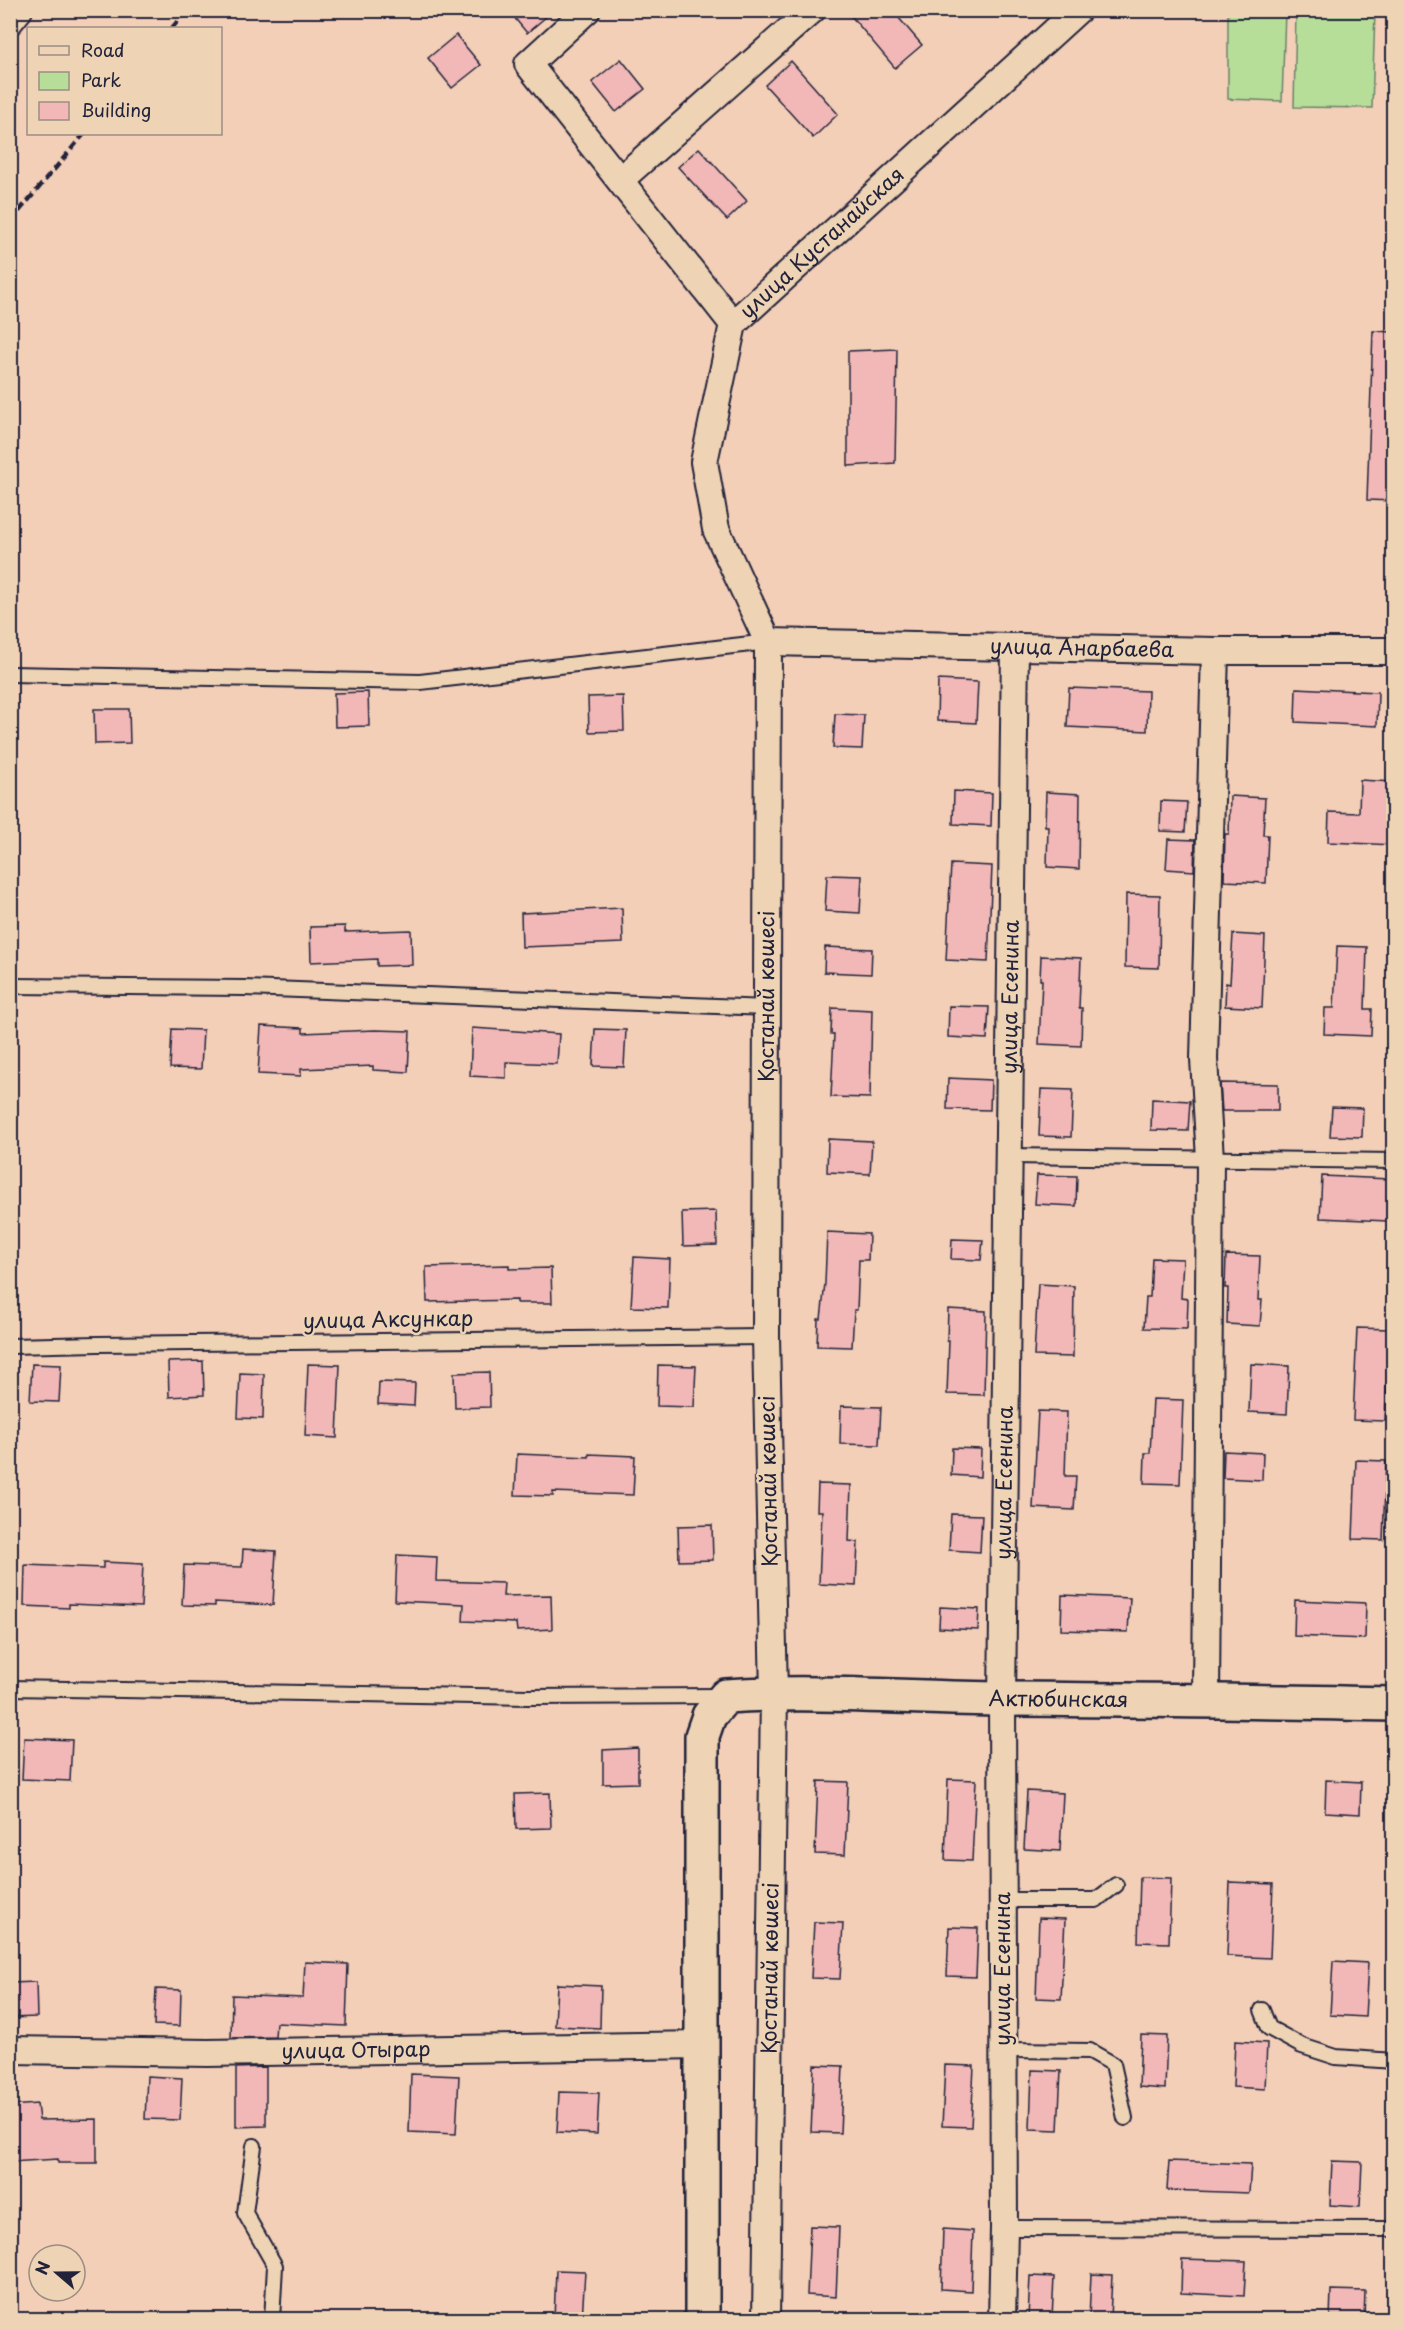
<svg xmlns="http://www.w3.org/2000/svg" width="1404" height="2330" viewBox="0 0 1404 2330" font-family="'Playpen Sans',sans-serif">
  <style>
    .green { fill: #b7de99; stroke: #6c806a; stroke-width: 1.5 }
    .building { fill: #f1b8b7; stroke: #22223b; stroke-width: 1.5 }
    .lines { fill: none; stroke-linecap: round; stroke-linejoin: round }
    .lane-casing { stroke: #22223b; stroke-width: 18 }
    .street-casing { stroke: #22223b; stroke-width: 30 }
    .secondary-casing { stroke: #22223b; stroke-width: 38 }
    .lane { stroke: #eed4b5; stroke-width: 14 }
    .street { stroke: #eed4b5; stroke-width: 26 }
    .secondary { stroke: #eed4b5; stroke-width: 33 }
    .rail { stroke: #22223b; stroke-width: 4.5; stroke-dasharray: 9 4.5; stroke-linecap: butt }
    .labels { text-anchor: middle; stroke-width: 5; stroke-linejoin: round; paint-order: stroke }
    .street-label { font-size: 21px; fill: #22223b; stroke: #eed4b5 }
  </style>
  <rect width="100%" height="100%" fill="#f3cfb8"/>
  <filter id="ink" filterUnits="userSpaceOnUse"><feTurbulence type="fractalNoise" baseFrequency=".0167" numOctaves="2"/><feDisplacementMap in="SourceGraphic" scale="12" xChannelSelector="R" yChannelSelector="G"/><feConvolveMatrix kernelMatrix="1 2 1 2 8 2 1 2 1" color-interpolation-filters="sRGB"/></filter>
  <g filter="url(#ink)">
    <g class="green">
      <path d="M1228,11H1285L1282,101L1228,99Z"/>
      <path d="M1296,11H1375L1372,108L1294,107Z"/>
    </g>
    <g class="building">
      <path d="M508,10H554L527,33Z"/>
      <path d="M846,10H892L922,45L895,68Z"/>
      <path d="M456,35L481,65L452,88L428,58Z"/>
      <path d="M621,59L645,89L616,112L592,82Z"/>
      <path d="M791,61L838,114L813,138L765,85Z"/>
      <path d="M699,148L747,201L727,220L678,167Z"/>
      <path d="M1373,331L1394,332V501L1367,500Z"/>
      <path d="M897,349L895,463L848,466V351Z"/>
      <path d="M938,680L978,682L976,723L937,721Z"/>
      <path d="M1069,688L1148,691L1147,731L1067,727Z"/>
      <path d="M1296,688L1378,692L1377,726L1295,722Z"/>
      <path d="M368,692L369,726L335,727L334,693Z"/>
      <path d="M623,696L624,731L589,732L588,697Z"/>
      <path d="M94,709H129L130,743L95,744Z"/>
      <path d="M835,714L864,715L862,749L833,748Z"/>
      <path d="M1360,780L1393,782L1394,845L1328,842L1329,812L1359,813Z"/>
      <path d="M954,791L992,793L991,826L953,824Z"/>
      <path d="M1046,792L1080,794L1079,869L1047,867L1048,826H1045Z"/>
      <path d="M1230,796L1265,798L1263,835H1268L1266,883L1224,881L1225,834H1229Z"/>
      <path d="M1161,801L1187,802L1185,832L1160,831Z"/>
      <path d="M1168,839L1195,840L1194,871L1166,869Z"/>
      <path d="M951,864L992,866L988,962L946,960Z"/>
      <path d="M827,875L862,876L860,913L825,911Z"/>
      <path d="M1126,894L1160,895L1159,968L1125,967Z"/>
      <path d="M622,908L623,943L522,947L521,913Z"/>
      <path d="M345,926V932L411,930L412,965L377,966V959L311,962L310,927Z"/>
      <path d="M1233,934L1265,936L1262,1008L1225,1006L1226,983L1230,984Z"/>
      <path d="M1337,946L1367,947L1365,1009H1372L1371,1036L1324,1034L1325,1008H1334Z"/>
      <path d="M825,947L872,949L871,974L824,972Z"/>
      <path d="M1041,956L1081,958L1079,1008H1082L1081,1046L1039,1044L1042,980H1040Z"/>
      <path d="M949,1006L989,1007L987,1039L948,1037Z"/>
      <path d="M832,1008L872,1010L870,1098L831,1097L834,1034H831Z"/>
      <path d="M261,1026L303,1028V1033L375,1030L410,1031L408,1072L373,1070V1066L301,1069V1076L258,1074Z"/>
      <path d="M472,1028L559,1034L557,1064L506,1062V1078L470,1076Z"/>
      <path d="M172,1029L203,1030L201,1069L170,1068Z"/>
      <path d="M595,1029L626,1030L624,1067L593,1066Z"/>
      <path d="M948,1078L991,1080L990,1110L947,1109Z"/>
      <path d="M1220,1083L1278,1084V1111H1222Z"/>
      <path d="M1041,1089L1073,1090L1071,1137L1039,1136Z"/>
      <path d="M1152,1099L1190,1101L1188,1131L1151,1130Z"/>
      <path d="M1332,1107L1363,1108L1362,1137L1330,1136Z"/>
      <path d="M828,1139L872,1141L870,1174L827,1172Z"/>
      <path d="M1037,1175L1077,1176L1076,1206L1035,1204Z"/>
      <path d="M1322,1176L1390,1179L1388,1221L1320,1218Z"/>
      <path d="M716,1211L717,1245L683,1246L682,1212Z"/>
      <path d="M827,1232L869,1234L868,1260H859L857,1310H854L852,1347L817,1346L818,1319H821L825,1283Z"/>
      <path d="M952,1239L983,1240L981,1260L951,1259Z"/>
      <path d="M1226,1255L1260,1256L1258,1300H1262L1260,1326L1227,1324L1228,1288H1225Z"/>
      <path d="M634,1257L670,1259L668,1308L631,1307Z"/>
      <path d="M1152,1258L1183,1259L1181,1298L1188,1299L1187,1329L1144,1328L1146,1297H1150Z"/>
      <path d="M509,1265V1269L551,1268L552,1303H517V1300L427,1302L426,1267Z"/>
      <path d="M1038,1284L1074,1286L1073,1357L1034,1356Z"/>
      <path d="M948,1309L986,1311L984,1395L947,1394L949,1341H947Z"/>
      <path d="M1357,1328L1389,1329L1385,1421L1353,1420Z"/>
      <path d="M203,1361L204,1395L169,1397L168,1362Z"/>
      <path d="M32,1364L61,1365L59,1402L30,1401Z"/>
      <path d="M308,1364L340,1365L337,1438L305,1436Z"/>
      <path d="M1251,1364L1289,1366L1287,1414L1249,1412Z"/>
      <path d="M658,1365L696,1366L694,1407L657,1406Z"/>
      <path d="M489,1372L490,1407L455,1408L454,1373Z"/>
      <path d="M240,1373L264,1374L263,1419L238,1418Z"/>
      <path d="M379,1382L415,1383L414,1406L378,1404Z"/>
      <path d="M1153,1399L1183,1400L1180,1484L1144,1483L1145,1453H1150Z"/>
      <path d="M841,1406L881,1407L879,1445L840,1444Z"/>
      <path d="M1038,1411L1067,1412L1065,1476H1076L1074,1510L1033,1508Z"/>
      <path d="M952,1448L981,1449L980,1477L951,1475Z"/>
      <path d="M1224,1451L1263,1453L1262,1480L1223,1478Z"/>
      <path d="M517,1454L589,1457V1454L635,1456L633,1495L553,1492V1496L515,1495Z"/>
      <path d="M1356,1460L1386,1461L1383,1540L1353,1539Z"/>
      <path d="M818,1484L851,1485L849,1541L858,1542L856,1586L819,1584L822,1511H817Z"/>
      <path d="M951,1514L982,1515L980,1552L949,1550Z"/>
      <path d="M712,1525L713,1560L679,1561L678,1526Z"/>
      <path d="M243,1549L276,1551L273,1605L215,1602V1606L182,1605L184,1565L242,1567Z"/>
      <path d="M397,1555L437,1557L436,1581L504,1583L503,1596L551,1595L552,1629L517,1631L516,1623L463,1621L464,1604L395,1601Z"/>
      <path d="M103,1562L143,1564L141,1607L69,1604V1608L24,1606L25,1565L103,1568Z"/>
      <path d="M1062,1595L1130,1598L1128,1632L1061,1630Z"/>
      <path d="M1295,1600L1366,1603L1365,1639L1294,1636Z"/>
      <path d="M940,1607L979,1609L978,1630L939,1628Z"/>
      <path d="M24,1738L72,1740L70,1781L22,1779Z"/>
      <path d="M638,1748V1783L603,1784V1750Z"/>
      <path d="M948,1779L976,1780L972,1861L945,1860Z"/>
      <path d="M1326,1780L1361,1782L1360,1814L1325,1812Z"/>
      <path d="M818,1781L848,1782L845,1855L815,1854Z"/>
      <path d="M1027,1791L1063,1793L1060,1851L1024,1849Z"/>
      <path d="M550,1793L551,1828L516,1829L515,1794Z"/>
      <path d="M1140,1877L1171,1878L1169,1943L1138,1942Z"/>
      <path d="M1230,1882L1273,1884L1270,1958L1227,1956Z"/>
      <path d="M1039,1918L1065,1919L1061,1999L1036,1998Z"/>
      <path d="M814,1922L843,1923L840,1979L811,1978Z"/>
      <path d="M949,1927L978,1928L976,1977L947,1976Z"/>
      <path d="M1333,1961L1368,1963L1365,2017L1330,2015Z"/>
      <path d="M305,1962L348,1964L346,2026L276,2023L275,2037L231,2038L232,1995L303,1998Z"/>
      <path d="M36,1982L37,2017L10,2018V1983Z"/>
      <path d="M557,1984L601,1986L600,2028L555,2026Z"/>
      <path d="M156,1989L181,1990L180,2026L154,2025Z"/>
      <path d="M1141,2035L1167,2036L1165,2089L1139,2087Z"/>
      <path d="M1235,2041L1267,2043L1265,2089L1233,2087Z"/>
      <path d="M814,2065L843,2066L840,2133L811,2132Z"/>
      <path d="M945,2065L974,2066L971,2127L942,2126Z"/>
      <path d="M266,2067V2126L236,2127V2068Z"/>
      <path d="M1032,2070L1061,2071L1058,2130L1030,2129Z"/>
      <path d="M411,2074L459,2076L456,2134L409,2132Z"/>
      <path d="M147,2076L182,2078L180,2120L145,2119Z"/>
      <path d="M559,2092L599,2093L597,2134L557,2132Z"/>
      <path d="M37,2104L39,2120L97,2119V2163H58V2159L10,2162V2106Z"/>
      <path d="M1169,2161L1251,2164L1249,2193L1167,2190Z"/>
      <path d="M1332,2161L1362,2162L1360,2207L1330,2205Z"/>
      <path d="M810,2226L839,2227L836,2297L807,2295Z"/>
      <path d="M943,2229L973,2231L971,2291L941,2289Z"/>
      <path d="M1182,2259L1246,2261L1244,2296L1181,2293Z"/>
      <path d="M556,2270L585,2271L582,2319H554Z"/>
      <path d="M1091,2274L1112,2275L1110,2319H1089Z"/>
      <path d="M1030,2276L1054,2277L1052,2319H1028Z"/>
      <path d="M1331,2290L1365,2291L1364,2319H1330Z"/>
    </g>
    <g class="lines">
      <defs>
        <g id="lane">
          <path d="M10,674L420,682L768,642"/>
          <path d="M10,986L245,988L768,1008"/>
          <path d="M1007,1156L1394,1161"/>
          <path d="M10,1346L98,1344L766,1337"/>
          <path d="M10,1688L528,1697L721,1696"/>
          <path d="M1002,1900H1096L1116,1885"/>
          <path d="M1262,2010L1269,2028L1302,2046L1336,2057L1394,2061"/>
          <path d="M1003,2050L1090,2051L1113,2064L1125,2118"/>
          <path d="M254,2146L245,2213L275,2266L272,2320"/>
          <path d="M1004,2228L1394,2229"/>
        </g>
        <g id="street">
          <path d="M587,10L528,64L733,324"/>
          <path d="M10,21L19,10"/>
          <path d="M620,180L812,10"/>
          <path id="s1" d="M768,642L1215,651H1394"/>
          <path d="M1206,1700L1210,1159L1204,1059L1215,651"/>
          <path id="s2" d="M10,2050L208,2053L702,2045"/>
          <path id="s3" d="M766,2320L774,1693L766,1337L768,642L716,529L704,462L733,324L1078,10"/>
          <path id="s4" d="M1002,2320L1004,2228L1002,1699L1015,647"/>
        </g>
        <g id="secondary">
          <path id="s5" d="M702,2320V1736L709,1716L726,1696C818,1690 910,1698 1003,1699C1133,1700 1263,1701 1394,1704"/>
        </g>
      </defs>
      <use href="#lane" class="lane-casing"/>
      <use href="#street" class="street-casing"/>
      <use href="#secondary" class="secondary-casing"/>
      <use href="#lane" class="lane"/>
      <use href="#street" class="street"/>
      <use href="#secondary" class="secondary"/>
      <g class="rail">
        <path d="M172,28L187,10"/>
        <path d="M10,222L84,134"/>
      </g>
    </g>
  </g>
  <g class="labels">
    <g class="street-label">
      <text dy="7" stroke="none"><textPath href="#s3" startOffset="2132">улица Кустанайская</textPath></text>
      <text dy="7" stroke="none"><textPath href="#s1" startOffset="314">улица Анарбаева</textPath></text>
      <text dy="7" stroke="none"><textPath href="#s3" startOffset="1324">Қостанай көшесі</textPath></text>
      <text dy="7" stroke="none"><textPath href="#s4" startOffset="1323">улица Есенина</textPath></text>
      <text transform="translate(388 1320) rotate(-1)" y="7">улица Аксункар</text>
      <text transform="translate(769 1481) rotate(-91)" y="7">Қостанай көшесі</text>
      <text dy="7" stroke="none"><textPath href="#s4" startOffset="837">улица Есенина</textPath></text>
      <text dy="7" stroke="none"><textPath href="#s5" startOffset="964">Актюбинская</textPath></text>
      <text dy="7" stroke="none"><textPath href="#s3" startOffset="352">Қостанай көшесі</textPath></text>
      <text transform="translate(1003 1969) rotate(-90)" y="7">улица Есенина</text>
      <text dy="7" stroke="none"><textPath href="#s2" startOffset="346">улица Отырар</textPath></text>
    </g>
  </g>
  <rect width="1404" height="2330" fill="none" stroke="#eed4b5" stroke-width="36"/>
  <rect x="18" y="18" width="1368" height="2294" fill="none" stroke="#22223b" stroke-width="2" filter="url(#ink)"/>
  <rect x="27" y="27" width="195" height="108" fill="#eed4b5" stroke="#9c8d84" stroke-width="1.5"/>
  <rect x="39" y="46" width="30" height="9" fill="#eed4b5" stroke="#9c8d84" stroke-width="1.5"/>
  <text x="81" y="57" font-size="18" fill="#22223b">Road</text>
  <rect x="39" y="72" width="30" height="18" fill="#b7de99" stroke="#9c8d84" stroke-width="1.5"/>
  <text x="81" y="87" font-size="18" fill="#22223b">Park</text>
  <rect x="39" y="102" width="30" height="18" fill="#f1b8b7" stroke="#9c8d84" stroke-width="1.5"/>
  <text x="81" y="117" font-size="18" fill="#22223b">Building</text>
  <g transform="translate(57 2273) rotate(290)"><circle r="28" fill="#eed4b5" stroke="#9c8d84" stroke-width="1.5"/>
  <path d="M0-4.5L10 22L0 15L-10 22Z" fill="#22223b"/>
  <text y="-9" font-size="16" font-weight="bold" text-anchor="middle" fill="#22223b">N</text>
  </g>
</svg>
